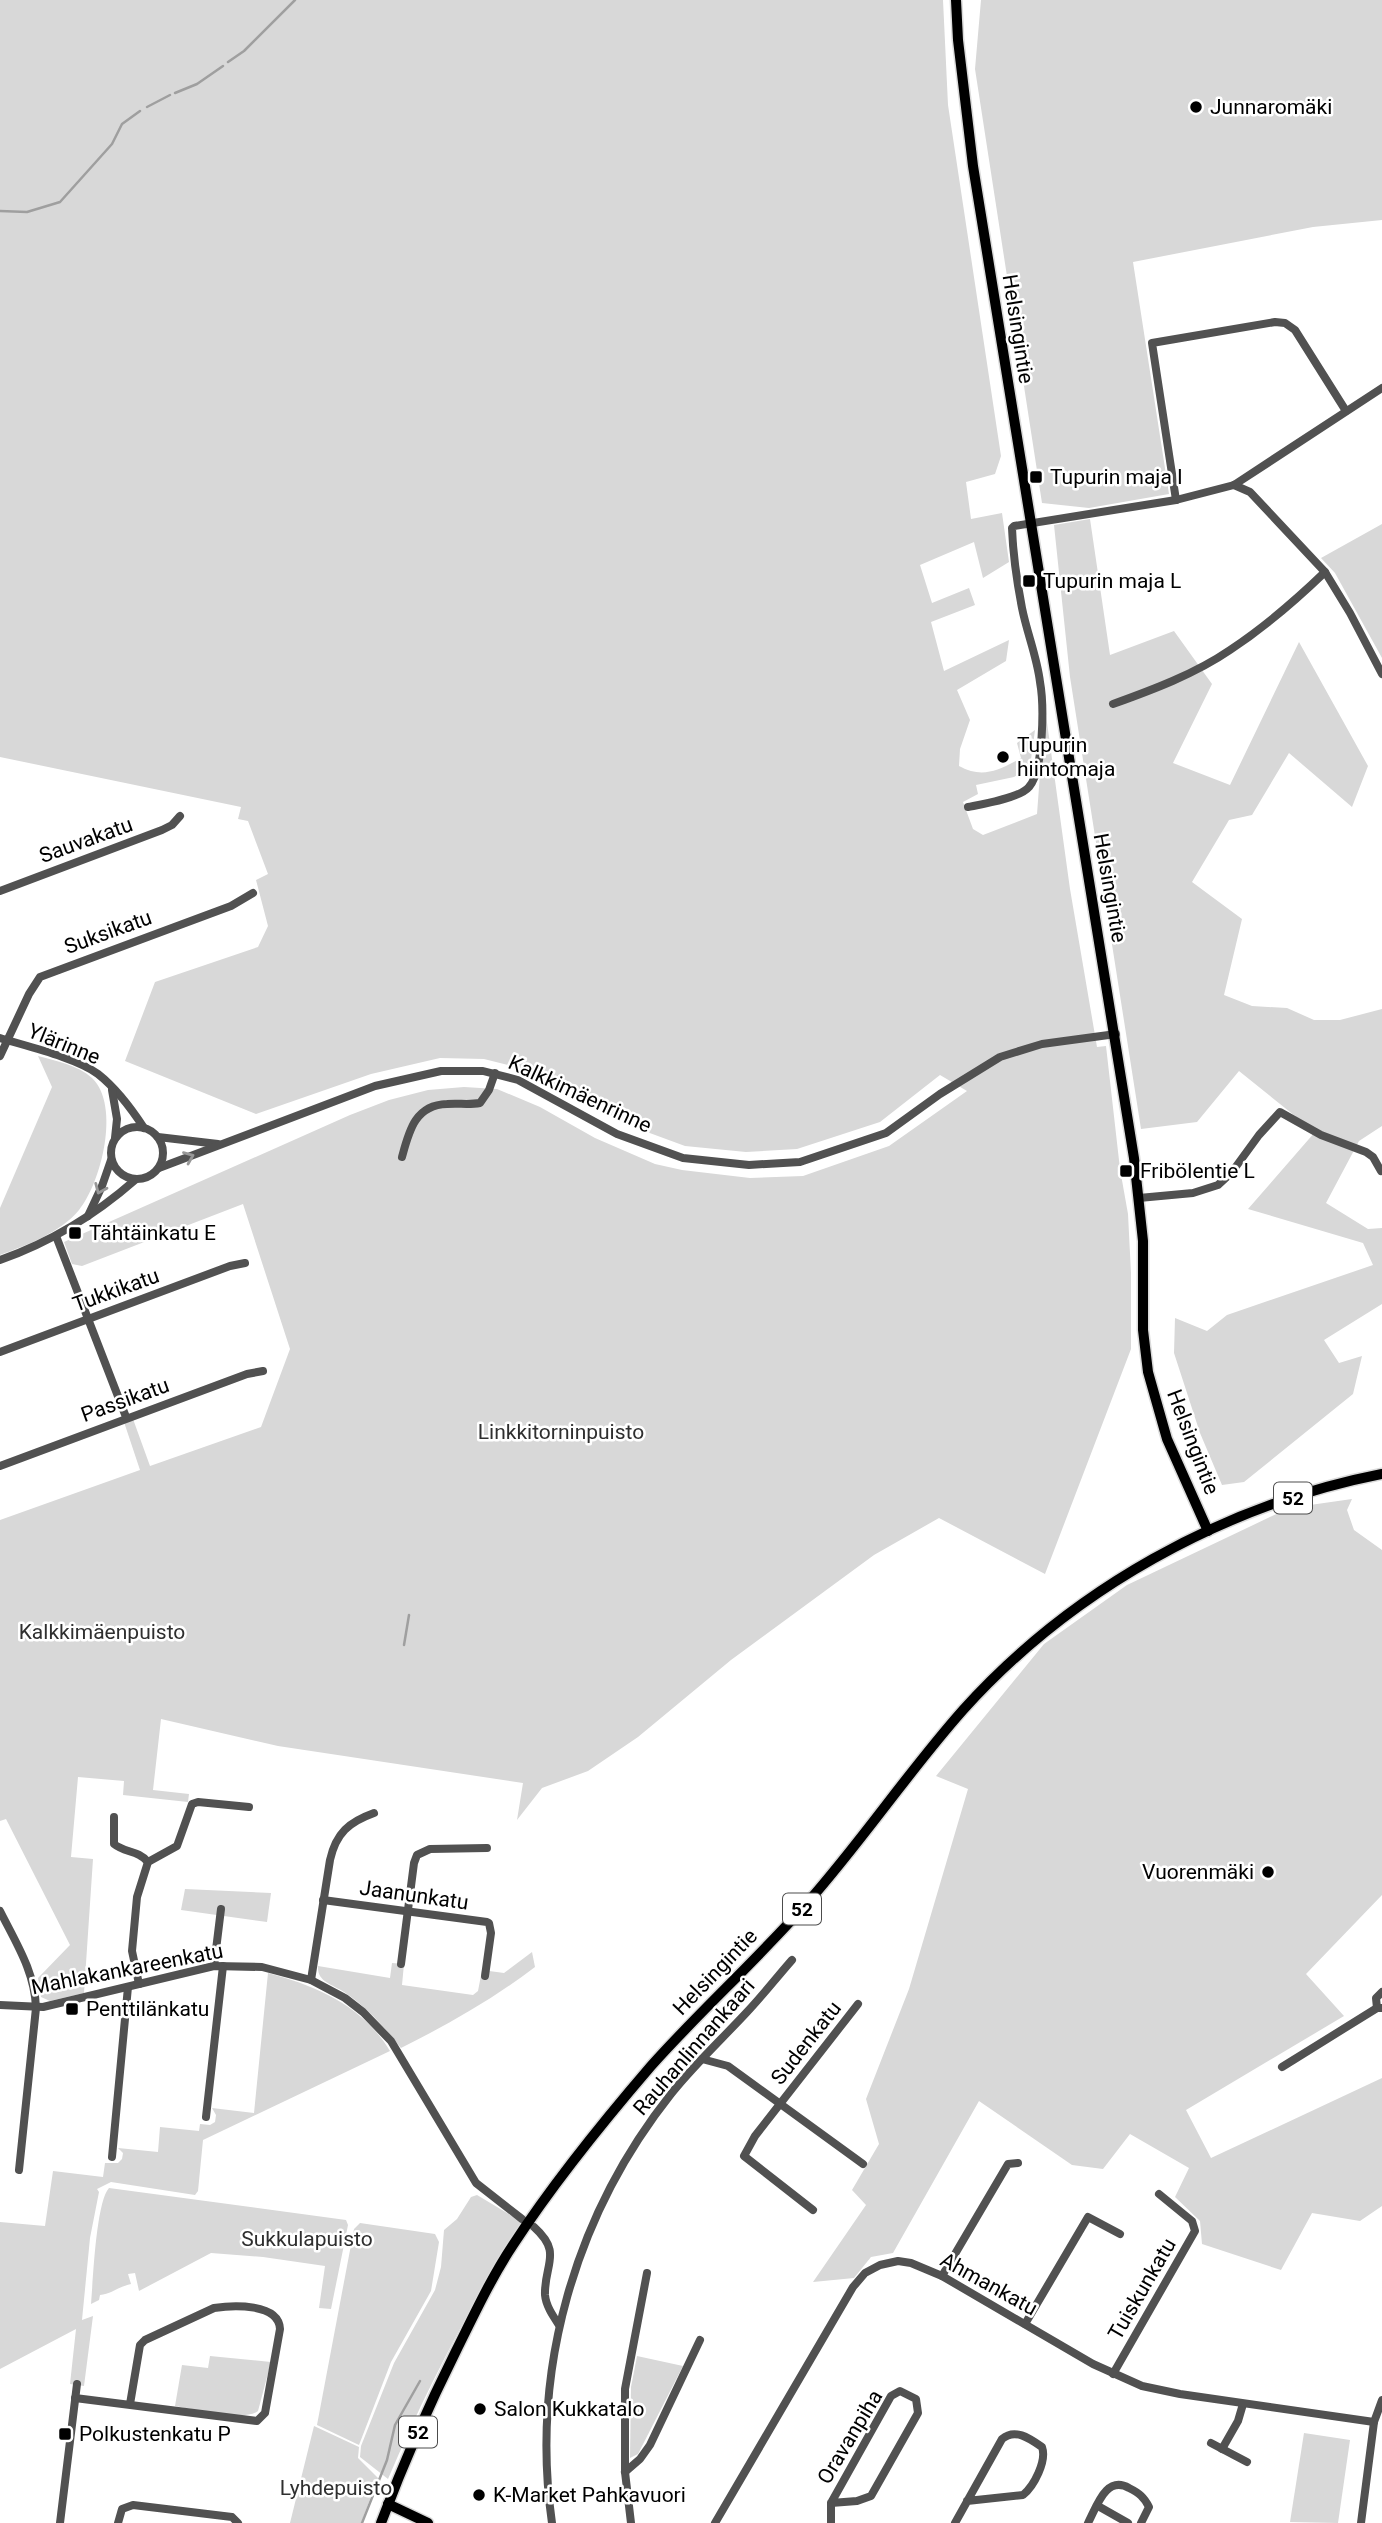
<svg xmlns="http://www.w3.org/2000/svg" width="1382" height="2523" viewBox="0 0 1382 2523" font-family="Roboto,sans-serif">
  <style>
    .green { fill: #d8d8d8 }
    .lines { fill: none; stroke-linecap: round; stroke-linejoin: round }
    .stream { stroke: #9f9f9f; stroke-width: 2.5 }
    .major-casing { stroke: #dbdbdb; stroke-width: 13 }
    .minor { stroke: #515151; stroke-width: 8 }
    .major { stroke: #000; stroke-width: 10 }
    .oneway { stroke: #979797 }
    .poi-dot { fill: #000; stroke: #fff; stroke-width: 2.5 }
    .labels { text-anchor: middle; stroke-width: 5; stroke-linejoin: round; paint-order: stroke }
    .shield { fill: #fff; stroke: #4c4c4c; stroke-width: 2 }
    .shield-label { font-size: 19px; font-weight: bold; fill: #000 }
    .poi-label { font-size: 21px; fill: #000; stroke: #fff; text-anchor: start }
    .street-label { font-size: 21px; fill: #000; stroke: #fff }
    .park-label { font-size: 21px; fill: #2f2f2f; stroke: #fff }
  </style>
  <rect width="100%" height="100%" fill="#fff"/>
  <g class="green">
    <path d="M0,0H943L948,105L1001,456L995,474L966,482L971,519L1002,513L1009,562L983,578L974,542L920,565L932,603L969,588L975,605L931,622L944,671L1009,640L1006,661L957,690L970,720L960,749L959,766C983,779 999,770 1021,758L1017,743L1035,730L1030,767L1014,777L976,785L978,794L963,802L973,829L983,835L1037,814L1045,708L1070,889L1097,1047L1106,1046L1120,1169L1128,1214L1131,1273V1349L1045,1574L939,1518L874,1555L731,1660L638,1737L588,1771L542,1788L517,1820L523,1783L278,1746L161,1719L153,1790L189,1794L188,1802L123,1795L124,1781L78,1777L71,1857L93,1859L84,1993L50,2001L41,1997L38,1978L70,1945L6,1819L0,1821V1520L140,1470L124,1422L133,1419L150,1466L261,1427L290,1349L243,1204L82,1266L72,1264L64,1242L350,1115L389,1100L428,1090L464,1087L497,1089L540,1107L595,1138L655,1164L682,1170L750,1178L803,1176L889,1146L967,1091L940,1075L880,1122L797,1149L746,1152L685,1146L628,1125L524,1069L484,1059L440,1058L371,1074L256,1114L125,1061L155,982L258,947L268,926L256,880L268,874L248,821L238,819L241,807L0,757Z"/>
    <path d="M981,0H1382V220L1313,227L1133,262L1169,494L1089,508L1042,503L975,69Z"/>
    <path d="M1090,519L1110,655L1174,631L1212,684L1173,763L1230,785L1299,642L1368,766L1352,807L1289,753L1252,815L1229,820L1192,882L1242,919L1224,995L1252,1006L1287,1008L1314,1020H1340L1382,1009V1126L1359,1141L1326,1203L1368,1229L1382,1228V1304L1324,1340L1339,1363L1362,1356L1353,1394L1244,1482L1222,1485L1200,1433L1174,1353L1175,1318L1207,1331L1227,1315L1373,1265L1363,1243L1248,1209L1315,1132L1239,1071L1197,1122L1141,1129L1070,677L1054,525Z"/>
    <path d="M1382,524V658L1335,573L1321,558Z"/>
    <path d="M38,1056C56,1061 78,1065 92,1078C121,1106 101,1183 79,1210C60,1233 27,1245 0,1255V1208L52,1087Z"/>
    <path d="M1352,1499L1347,1510L1354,1530L1382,1550V1895L1306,1974L1344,2016L1186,2110L1211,2158L1382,2078V2206L1360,2221L1312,2213L1281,2270L1202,2244L1200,2221L1175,2197L1189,2168L1130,2134L1103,2169L1072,2165L979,2101L893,2253L871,2257L854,2278L813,2282L866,2205L852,2190L879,2144L866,2099L909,1989L968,1789L936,1776L1044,1644L1127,1585L1289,1508Z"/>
    <path d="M185,1889L271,1893L267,1922L181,1910Z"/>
    <path d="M532,1952L535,1967C493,1999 449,2024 401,2048C384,2027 367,2007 344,1992C332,1984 317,1982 318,1966L390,1978L392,1963L404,1964L402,1985L473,1995L478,1991L482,1970L504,1973Z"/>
    <path d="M268,1973C317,1986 363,2006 390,2051L203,2140L198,2191L195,2195L111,2182L97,2189L99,2192L90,2238L82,2320L93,2316L84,2386L70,2384L76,2329L0,2369V2222L45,2226L53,2171L103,2177L105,2163H118L122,2159L123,2153L118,2148L158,2152L160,2127L199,2131L200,2124L210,2125L215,2122L216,2115L212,2108L254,2113Z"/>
    <path d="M109,2188L346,2220L348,2225L331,2309L319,2308L325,2266L263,2257L211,2253L139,2291L135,2273L128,2274L131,2284C120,2286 111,2294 100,2295L99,2300L91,2304C93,2281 96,2202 109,2188Z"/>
    <path d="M477,2195L522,2222C470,2305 426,2390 388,2479L360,2457L361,2446L394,2363L435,2290L441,2267L444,2230L457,2219L471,2197Z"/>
    <path d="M360,2223L435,2234L439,2242L431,2291L391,2362L359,2445L317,2425L354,2229Z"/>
    <path d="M210,2356L271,2362L258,2411C244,2422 194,2409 175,2406L182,2365L208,2368Z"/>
    <path d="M637,2356L683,2366L638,2454L630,2458L631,2387Z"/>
    <path d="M314,2426L359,2447L358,2458L378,2478L361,2523H290Z"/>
    <path d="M1304,2433L1350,2440L1338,2523L1290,2522Z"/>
  </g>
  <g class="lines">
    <g class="stream">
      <path d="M228,62L244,51L295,0"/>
      <path d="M175,93L197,84L223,66"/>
      <path d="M147,107L170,95"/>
      <path d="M0,211L27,212L60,202L112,144L122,124L140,111"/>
      <path d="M404,1645L409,1615"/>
      <path d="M362,2523L387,2460L395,2425L420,2381"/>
    </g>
    <defs>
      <g id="major">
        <path d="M956,0L958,40L973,166L1134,1158L1143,1241V1330L1148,1372L1167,1439L1208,1531"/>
        <path d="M388,2504L428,2523"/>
        <path d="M381,2523C403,2464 428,2407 456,2351C474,2315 491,2278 513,2245C554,2182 602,2123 651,2066C701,2010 757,1960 807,1903C862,1841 908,1772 963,1710C1071,1590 1223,1505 1382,1474"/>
      </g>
    </defs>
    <use href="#major" class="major-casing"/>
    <g class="minor">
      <path d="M1234,485L1250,492L1325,572L1350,613L1382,674"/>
      <path d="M1176,500L1152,343L1275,322L1285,323L1295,330L1346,411"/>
      <path d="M1113,704C1152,690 1195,674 1230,650C1263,628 1296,600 1325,572"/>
      <path d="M968,807C983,804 1020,798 1029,787C1044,770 1044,704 1040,682C1037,657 1027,633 1022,608C1017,582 1013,555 1012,528L1014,526L1176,500L1234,485L1382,388"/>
      <path d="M0,891L162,830L172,825L180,816"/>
      <path d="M0,1038C26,1046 77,1058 98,1074C117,1089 131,1108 144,1128"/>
      <path d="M0,1056L29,994L40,977L231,906L253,893"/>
      <path d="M112,1090L117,1119L115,1138"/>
      <circle cx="137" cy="1153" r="26"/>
      <path d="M158,1137L218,1144"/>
      <path d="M402,1157C409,1131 415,1105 447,1104C458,1103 469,1105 480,1103L489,1090L495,1073"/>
      <path d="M159,1168L375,1086L441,1071H483L518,1080L617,1134L683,1158L749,1165L800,1162L886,1133L940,1094L1000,1057L1042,1044L1116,1034"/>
      <path d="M1139,1198L1193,1193L1218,1185L1232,1172L1259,1135L1280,1112L1321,1135L1366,1152L1373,1157L1381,1171"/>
      <path d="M88,1216L102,1186L111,1160"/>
      <path d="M56,1236L126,1417"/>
      <path d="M0,1260C51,1242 94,1216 135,1180"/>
      <path d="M0,1352L230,1266L245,1263"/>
      <path d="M0,1466L247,1374L263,1371"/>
      <path d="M114,1817V1844C125,1853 138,1850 148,1862"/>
      <path d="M323,1900L487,1922L489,1923L491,1933L485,1976"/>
      <path d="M0,1911C16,1943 35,1972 36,2008L19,2170"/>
      <path d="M401,1964L414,1863L417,1855L430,1849L487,1848"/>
      <path d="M214,1966L221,1909"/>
      <path d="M311,1980L330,1860C336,1833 349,1822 374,1813"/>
      <path d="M139,1984L132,1951L137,1897L148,1862L177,1846L192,1804L198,1802L249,1807"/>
      <path d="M0,2005L43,2007L214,1966L262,1967L311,1980L345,1998L363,2012L391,2041L476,2183L522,2219"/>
      <path d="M1377,2008L1376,1998L1382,1992"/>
      <path d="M702,2059L728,2066L863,2164"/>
      <path d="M1282,2067L1377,2008H1382"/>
      <path d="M206,2117L223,1966"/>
      <path d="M112,2157L128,1987"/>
      <path d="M813,2210L744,2156L755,2136L858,2004"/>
      <path d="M534,2227C563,2253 544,2264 545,2295C546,2306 553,2316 559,2325"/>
      <path d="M942,2276L1008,2164L1018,2163"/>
      <path d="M1025,2324L1088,2217L1120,2234"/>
      <path d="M1113,2374L1195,2231L1192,2221L1159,2194"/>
      <path d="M75,2398L257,2421L265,2413L280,2329C279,2303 233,2305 214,2308L145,2340L140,2345L130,2404"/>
      <path d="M1211,2443L1247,2462"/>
      <path d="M1222,2449L1238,2421L1243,2404"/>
      <path d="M625,2472L640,2459L650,2445L700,2340"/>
      <path d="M1098,2506L1128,2523"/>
      <path d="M60,2523L77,2384"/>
      <path d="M118,2523L122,2509L133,2505L232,2517L238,2523"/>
      <path d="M552,2523C530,2370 575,2215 671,2094C694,2065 722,2039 747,2012C763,1995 777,1977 792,1960"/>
      <path d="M631,2523L625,2472V2389L647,2273"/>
      <path d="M715,2523L853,2287L865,2273L880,2265L898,2261L911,2263L942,2276L1093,2364L1142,2386L1180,2394L1374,2422"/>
      <path d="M831,2523V2503L891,2396L900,2391L916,2399L918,2413L871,2496L857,2501L831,2503"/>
      <path d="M955,2523L1002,2439C1015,2428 1029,2438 1042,2447C1047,2461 1034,2486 1023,2495L967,2501"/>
      <path d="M1088,2523C1097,2506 1106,2475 1129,2488C1139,2493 1144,2497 1149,2507L1141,2523"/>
      <path d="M1361,2523L1374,2422L1382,2400"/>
    </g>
    <use href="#major" class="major"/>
  </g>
  <defs><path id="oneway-chevron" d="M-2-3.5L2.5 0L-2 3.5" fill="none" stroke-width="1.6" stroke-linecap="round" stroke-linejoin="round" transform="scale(1.75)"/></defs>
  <g class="oneway">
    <use href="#oneway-chevron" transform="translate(189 1157) rotate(-22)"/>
    <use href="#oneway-chevron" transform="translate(100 1189) rotate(113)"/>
  </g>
  <g class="poi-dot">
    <circle cx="1196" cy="107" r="7"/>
    <rect x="1029" y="470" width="14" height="14" rx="3.5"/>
    <rect x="1022" y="574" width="14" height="14" rx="3.5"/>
    <circle cx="1003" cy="757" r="7"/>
    <rect x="1119" y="1164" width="14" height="14" rx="3.5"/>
    <rect x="68" y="1226" width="14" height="14" rx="3.5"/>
    <circle cx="1268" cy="1872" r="7"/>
    <rect x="65" y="2002" width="14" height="14" rx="3.5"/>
    <circle cx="480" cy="2409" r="7"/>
    <rect x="58" y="2427" width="14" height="14" rx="3.5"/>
    <circle cx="479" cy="2495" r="7"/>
  </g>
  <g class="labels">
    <g class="shield">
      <rect x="1274" y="1482.5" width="38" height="31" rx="5"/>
      <rect x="783" y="1893.5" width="38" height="31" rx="5"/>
      <rect x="399" y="2416.5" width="38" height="31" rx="5"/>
    </g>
    <g class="shield-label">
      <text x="1293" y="1505">52</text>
      <text x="802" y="1916">52</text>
      <text x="418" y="2439">52</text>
    </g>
    <g class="poi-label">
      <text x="1210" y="114">Junnaromäki</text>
      <text x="1050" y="484">Tupurin maja I</text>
      <text x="1043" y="588">Tupurin maja L</text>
      <text x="1017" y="752">Tupurin<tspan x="1017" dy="24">hiintomaja</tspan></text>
      <text x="1140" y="1178">Fribölentie L</text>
      <text x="89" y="1240">Tähtäinkatu E</text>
      <text x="1254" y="1879" text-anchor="end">Vuorenmäki</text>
      <text x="86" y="2016">Penttilänkatu</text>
      <text x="494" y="2416">Salon Kukkatalo</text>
      <text x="79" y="2441">Polkustenkatu P</text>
      <text x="493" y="2502">K-Market Pahkavuori</text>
    </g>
    <g class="street-label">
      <text transform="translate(1018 329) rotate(81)" y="7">Helsingintie</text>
      <text transform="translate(86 840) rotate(-20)" y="7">Sauvakatu</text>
      <text transform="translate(1110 888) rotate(80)" y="7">Helsingintie</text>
      <text transform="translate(108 932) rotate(-20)" y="7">Suksikatu</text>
      <text transform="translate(64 1044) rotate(22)" y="7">Ylärinne</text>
      <text transform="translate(580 1094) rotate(25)" y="7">Kalkkimäenrinne</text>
      <text transform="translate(116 1290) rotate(-20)" y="7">Tukkikatu</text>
      <text transform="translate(125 1400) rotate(-20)" y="7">Passikatu</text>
      <text transform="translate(1193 1442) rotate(69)" y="7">Helsingintie</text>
      <text transform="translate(414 1895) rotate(8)" y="7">Jaanunkatu</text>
      <text transform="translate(127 1969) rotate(-11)" y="7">Mahlakankareenkatu</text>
      <text transform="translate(715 1972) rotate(-46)" y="7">Helsingintie</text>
      <text transform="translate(806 2043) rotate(-52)" y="7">Sudenkatu</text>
      <text transform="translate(694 2047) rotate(-49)" y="7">Rauhanlinnankaari</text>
      <text transform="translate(989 2284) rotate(29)" y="7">Ahmankatu</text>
      <text transform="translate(1142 2289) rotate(-60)" y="7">Tuiskunkatu</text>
      <text transform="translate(850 2437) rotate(-59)" y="7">Oravanpiha</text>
    </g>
    <g class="park-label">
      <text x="561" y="1439">Linkkitorninpuisto</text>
      <text x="102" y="1639">Kalkkimäenpuisto</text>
      <text x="307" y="2246">Sukkulapuisto</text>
      <text x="336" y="2495">Lyhdepuisto</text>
    </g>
  </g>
</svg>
